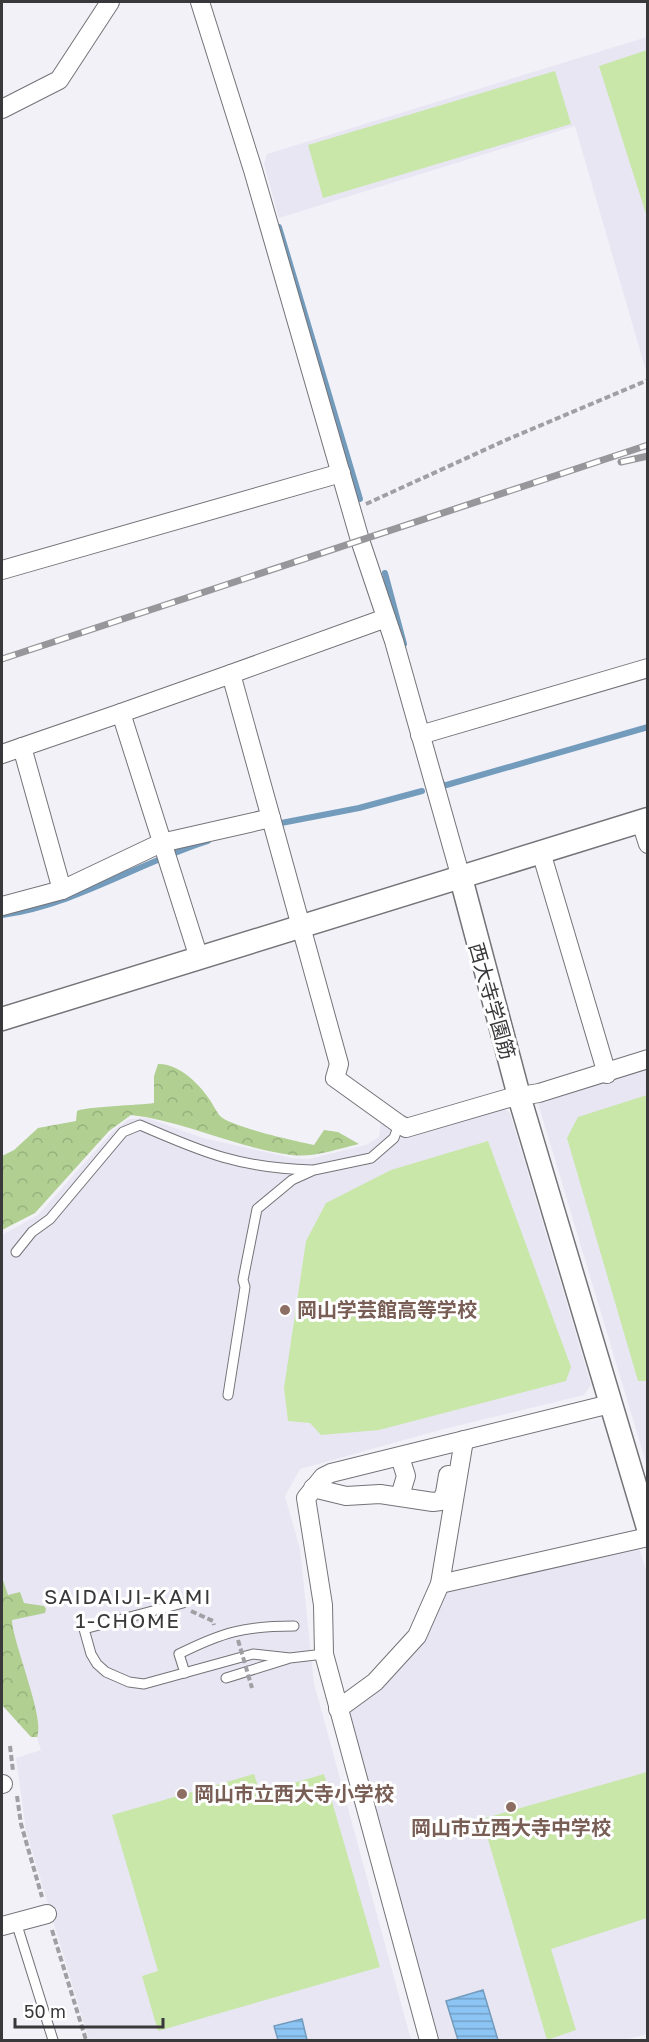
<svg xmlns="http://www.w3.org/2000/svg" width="649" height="2042" viewBox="0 0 649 2042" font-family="'Golos Text','Noto Sans JP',sans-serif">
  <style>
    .built { fill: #e8e6f3 }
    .green { fill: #c8e7a9 }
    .forest { fill: url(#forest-crowns) }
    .water { fill: url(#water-rules); stroke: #739bbc; stroke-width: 1.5 }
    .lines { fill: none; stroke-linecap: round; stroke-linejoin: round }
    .stream { stroke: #739bbc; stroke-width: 6 }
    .service-casing { stroke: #747378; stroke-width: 11 }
    .minor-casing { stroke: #747378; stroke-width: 20 }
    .tertiary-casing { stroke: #747378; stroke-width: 25 }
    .path { stroke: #a09fa4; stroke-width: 4; stroke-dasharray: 6 3; stroke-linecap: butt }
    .service { stroke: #fff; stroke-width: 9 }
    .minor { stroke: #fff; stroke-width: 18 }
    .tertiary { stroke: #fff; stroke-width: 22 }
    .rail-casing { stroke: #97979b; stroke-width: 7 }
    .rail { stroke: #fff; stroke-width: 4.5; stroke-dasharray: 14; stroke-linecap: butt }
    .path-bridge { stroke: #a09fa4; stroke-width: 4; stroke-dasharray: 6 3; stroke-linecap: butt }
    .education-dot { fill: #8d6e63; stroke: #fff; stroke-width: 2 }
    .labels { text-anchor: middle; stroke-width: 6; stroke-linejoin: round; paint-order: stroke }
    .street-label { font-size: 20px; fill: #39393b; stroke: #fff }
    .education-label { font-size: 20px; font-weight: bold; fill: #785e54; stroke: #fff; text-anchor: start }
    .neighbourhood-label { font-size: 21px; letter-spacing: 1.5px; fill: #39393b; stroke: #fff }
  </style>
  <defs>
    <pattern id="forest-crowns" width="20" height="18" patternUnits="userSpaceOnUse" patternTransform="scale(1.5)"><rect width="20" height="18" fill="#b0cf91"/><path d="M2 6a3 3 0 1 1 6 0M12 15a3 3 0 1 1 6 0" fill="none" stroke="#98b27e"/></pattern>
    <pattern id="water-rules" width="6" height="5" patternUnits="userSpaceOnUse" patternTransform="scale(1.5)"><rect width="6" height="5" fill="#8cc5f4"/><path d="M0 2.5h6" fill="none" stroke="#73a1c7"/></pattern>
  </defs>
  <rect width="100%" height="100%" fill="#f2f1f7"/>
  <g class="built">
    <path d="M647,37V367L645,368L575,126L279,218L264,164L267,154Z"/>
    <path d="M647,1068V1466L538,1103Z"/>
    <path d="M501,1105L510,1113L591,1385L584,1395L440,1430L300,1469L285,1496L300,1549L314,1683L411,2040H89L26,1831L16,1758L41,1750L2,1635V1235L38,1215L114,1130L129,1119L147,1118L203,1138L292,1158L309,1159L366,1145L379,1137L381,1119L405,1134Z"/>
    <path d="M638,1545L648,1575L647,2034L625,2040H439L349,1712L425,1639L449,1586Z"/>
  </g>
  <g class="green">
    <path d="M647,50H648L647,217L599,66Z"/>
    <path d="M555,71L571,124L323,198L308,145Z"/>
    <path d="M647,1095L648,1381H638L567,1138L578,1117Z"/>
    <path d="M488,1141L571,1367L566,1381L379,1430L321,1435L310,1423L288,1421L284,1388L306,1241L326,1203L391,1170Z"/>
    <path d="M647,1772V1918L551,1949L576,2030L547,2040L482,1819Z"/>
    <path d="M254,1774L260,1793L324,1774L380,1967L158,2031L142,1976L158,1971L112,1815Z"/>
  </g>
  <g class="forest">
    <path d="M158,1064C176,1063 197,1081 207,1096C212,1102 215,1110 220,1116C231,1127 296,1141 314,1145L324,1130L338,1132L359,1144C337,1149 313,1158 291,1155C236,1148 185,1121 131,1115L109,1131L35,1213L2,1230V1156L14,1150L38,1128L76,1121L77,1111C83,1107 141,1105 154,1103V1076Z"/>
    <path d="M2,1577L8,1595L20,1592L24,1603L44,1606L46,1609L45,1613L12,1620C13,1644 46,1720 37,1737H31L2,1705Z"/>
  </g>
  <g class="water">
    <path d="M483,1990L498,2040H458L446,2001Z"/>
    <path d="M302,2019L307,2040H278L274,2026Z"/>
  </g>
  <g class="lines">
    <g class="stream">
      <path d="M279,227L360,499"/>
      <path d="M385,573L404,644"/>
      <path d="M441,781L443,786L648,727"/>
      <path d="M276,824L359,808L422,791"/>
      <path d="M2,915C75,905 138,863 208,841"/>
    </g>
    <defs>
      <g id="service">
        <path d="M16,1252L32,1232L50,1219L123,1132L140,1125C204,1153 240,1168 312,1170"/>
        <path d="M228,1395L245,1287L243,1280L257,1209L292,1180L314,1170L371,1158L394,1138L399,1124"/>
        <path d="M183,1603L84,1629L91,1654L97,1664L106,1672L129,1682L144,1684L253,1654L290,1658L324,1654"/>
        <path d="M185,1673L179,1654C223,1632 245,1626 294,1626"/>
        <path d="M226,1678L287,1659"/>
        <path d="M16,1922L53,2040"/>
      </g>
      <g id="minor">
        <path d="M200,2L253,170L360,540L394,641L461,878"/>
        <path d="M2,109L59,80L110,2"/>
        <path d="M2,570L341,473"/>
        <path d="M231,674L386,618"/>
        <path d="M121,713L231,674L271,818"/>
        <path d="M420,735L648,668"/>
        <path d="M22,747L62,890L161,843L271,818L339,1064L335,1078L399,1124L406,1128L509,1098L539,1093L648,1059"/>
        <path d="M2,754L121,713L199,958"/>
        <path d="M641,822L648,844"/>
        <path d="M541,852L607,1074"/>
        <path d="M2,906L62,890"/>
        <path d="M313,1488L346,1496L380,1494L433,1502L441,1501L445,1493L448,1475"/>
        <path d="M400,1496L406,1476L400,1457"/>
        <path d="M440,1584L648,1537"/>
        <path d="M338,1709L375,1682L417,1636L440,1584L464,1440"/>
        <path d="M2,1784H3"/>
        <path d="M2,1926L47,1914"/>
        <path d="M429,2040L324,1654L323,1605L306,1498L323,1477L331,1473L610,1404"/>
      </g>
      <g id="tertiary">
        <path d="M461,878L519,1096L648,1528"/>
        <path d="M2,1019L648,819"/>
      </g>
    </defs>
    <use href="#service" class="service-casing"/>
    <use href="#minor" class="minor-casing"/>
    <use href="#tertiary" class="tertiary-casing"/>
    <g class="path">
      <path d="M366,504L506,440L648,380"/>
      <path d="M191,1611L213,1621L214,1625"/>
      <path d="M10,1746L13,1771"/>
      <path d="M17,1796L21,1824L42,1897"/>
      <path d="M52,1930L86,2040"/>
    </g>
    <use href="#service" class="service"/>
    <use href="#minor" class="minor"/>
    <use href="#tertiary" class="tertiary"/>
    <defs>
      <g id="rail">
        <path d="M621,462L648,456"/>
        <path d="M2,659L648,445"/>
      </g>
    </defs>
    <use href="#rail" class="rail-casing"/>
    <use href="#rail" class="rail"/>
    <path class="path-bridge" d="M238,1640L252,1688"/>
  </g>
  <g class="education-dot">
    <circle cx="285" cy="1310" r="6"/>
    <circle cx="182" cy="1794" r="6"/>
    <circle cx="511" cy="1807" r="6"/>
  </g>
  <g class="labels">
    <g class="street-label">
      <text transform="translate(492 1001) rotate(74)" y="7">西大寺学園筋</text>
    </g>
    <g class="education-label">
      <text x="297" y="1317">岡山学芸館高等学校</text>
      <text x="194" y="1801">岡山市立西大寺小学校</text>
      <text x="511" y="1835" text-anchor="middle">岡山市立西大寺中学校</text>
    </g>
    <g class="neighbourhood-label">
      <text x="128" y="1604">SAIDAIJI-KAMI<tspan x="128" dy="24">1-CHOME</tspan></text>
    </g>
  </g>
  <rect width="649" height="2042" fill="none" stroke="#39393b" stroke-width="6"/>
  <path d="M15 2018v9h148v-9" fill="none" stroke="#39393b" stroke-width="3"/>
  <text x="24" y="2018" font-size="18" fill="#39393b" stroke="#ffffff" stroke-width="4.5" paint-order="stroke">50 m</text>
</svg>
